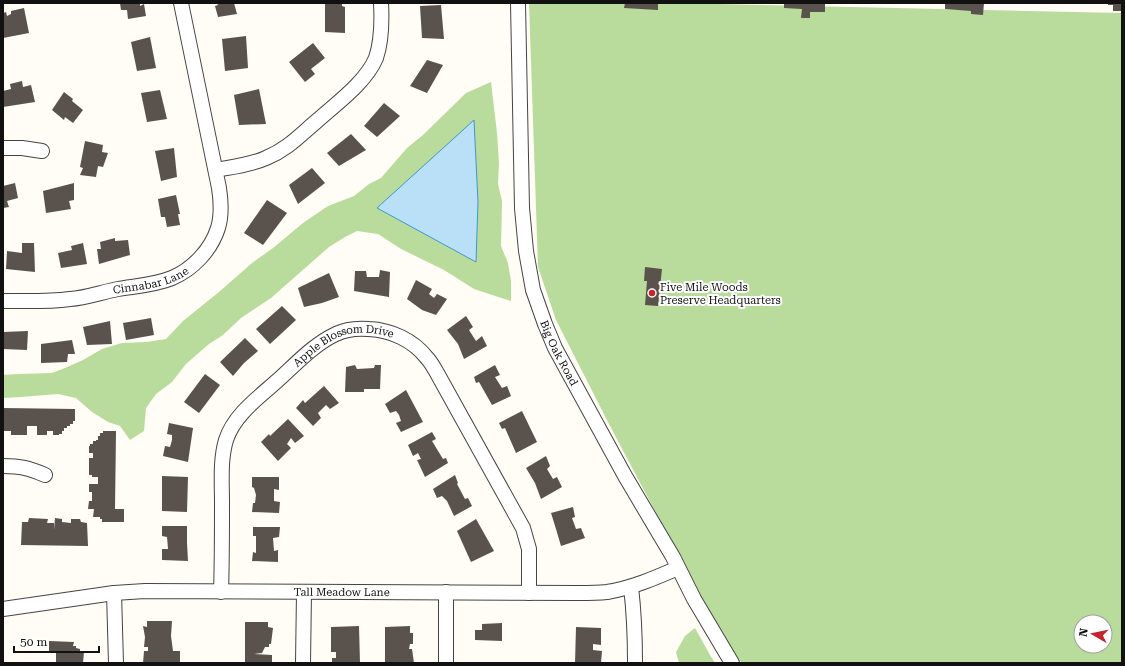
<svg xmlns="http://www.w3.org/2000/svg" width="1125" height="666" viewBox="0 0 1125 666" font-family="'Roboto Serif',serif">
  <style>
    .forest { fill: #b9dc9c; fill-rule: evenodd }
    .water { fill: #b9e0f7; stroke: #3f96cf }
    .building { fill: #5a524d }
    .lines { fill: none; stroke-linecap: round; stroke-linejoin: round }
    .minor-casing { stroke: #444; stroke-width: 16 }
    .minor { stroke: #fff; stroke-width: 14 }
    .poi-dot { fill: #c4262e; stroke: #fff; stroke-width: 1.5 }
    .labels { text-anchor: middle; stroke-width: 4; stroke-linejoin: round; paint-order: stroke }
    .street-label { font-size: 11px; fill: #111; stroke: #fff }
    .poi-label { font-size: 11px; fill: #111; stroke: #fff; text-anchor: start }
  </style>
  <rect width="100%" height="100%" fill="#fffdf5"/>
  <g class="forest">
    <path d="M529,3H675L1122,13V663H742L733,652L700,596L610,426L556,320L538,267ZM1081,622H1105V646H1081Z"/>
    <path d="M491,82L497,133L499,163L498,184L502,201L501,246L508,263L511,281V301L474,289L444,270L401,249L378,234L357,231L345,237L329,247L271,298L241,318L223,335L209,344L186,364L172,382L156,394L146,408L144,431L130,440L120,426L108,422L92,412L76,398L58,394L21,397L3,398V375L19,374L52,373L65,368L83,360L102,349L122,343L146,342L166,339L183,321L219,292L252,263L273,248L303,223L328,206L354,196L369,184L381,178L407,148L423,135L466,93Z"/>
    <path d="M695,628L710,655L715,663H679L676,652L685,636Z"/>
  </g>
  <path class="water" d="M474,120L478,202L476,262L377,208Z"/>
  <g class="building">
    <path d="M120,3H140V6L144,4L146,16L128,19L127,10H121Z"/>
    <path d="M217,3H234L237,14L218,17L215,6L218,5Z"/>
    <path d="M325,3H342V6L345,7V33L325,32Z"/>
    <path d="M625,3H658V10L624,8Z"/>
    <path d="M784,3H825V12H810V18H801L802,9L784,8Z"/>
    <path d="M945,3H984L983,15L971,14V11L945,9Z"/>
    <path d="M1108,3H1122V11H1113V5H1108Z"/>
    <path d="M441,5L444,39L422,38L420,6Z"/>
    <path d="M24,8L29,33L3,38V13L6,12L7,16L11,14V11Z"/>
    <path d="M246,36L248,68L225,71L222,39Z"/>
    <path d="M150,37L156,68L137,71L131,42Z"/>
    <path d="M313,43L325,58L311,69L315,74L305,82L289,62Z"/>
    <path d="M427,60L443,65L427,93L410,86Z"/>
    <path d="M22,81L23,87L31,85L35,102L3,107V91L11,89L10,84Z"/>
    <path d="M259,89L266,124L239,125L234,95Z"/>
    <path d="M160,90L167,119L147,122L141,93Z"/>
    <path d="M64,92L73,99L72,101L83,110L73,123L65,117L64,120L52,110Z"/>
    <path d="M384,103L400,116L377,137L364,126Z"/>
    <path d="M351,134L366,150L339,166L327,153Z"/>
    <path d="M85,141L103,145L102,152L108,153L103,167L98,166L96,177L80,175L83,168L80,167Z"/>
    <path d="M174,148L177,177L161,181L155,151Z"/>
    <path d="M312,168L325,183L298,204L289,185Z"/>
    <path d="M15,183L18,198L7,201L9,207L3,208V186Z"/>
    <path d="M74,183V200L69,201L71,209L46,213L43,191Z"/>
    <path d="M176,195L180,214H178L180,225L167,227L165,217H161L158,199Z"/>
    <path d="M267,200L287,213L263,245L244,233Z"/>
    <path d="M115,238V241L128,240L130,255L99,264L97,249H101L100,242Z"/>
    <path d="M22,243H34L35,272L6,269L7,251L22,253Z"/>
    <path d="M83,243L87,264L61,268L58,253L72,250L71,246Z"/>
    <path d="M645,267L662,269L658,306L645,305L647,281H644Z"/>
    <path d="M380,270L390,272L389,297L354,291L355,271H366L367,277H379Z"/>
    <path d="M329,273L339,297L322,303L304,307L298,288Z"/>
    <path d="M416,280L432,289L429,294L434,298L437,294L447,299L436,315L422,310L407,299Z"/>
    <path d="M282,306L296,320L270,344L256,329Z"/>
    <path d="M466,316L473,327L469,330L476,341L482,336L487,346L464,359L458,344L447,330Z"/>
    <path d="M151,318L154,335L126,340L123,323Z"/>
    <path d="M110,321L112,344L87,345L83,327Z"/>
    <path d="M28,331L27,350L3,349V332Z"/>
    <path d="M245,338L258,351L244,363L233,376L220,362Z"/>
    <path d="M72,340L75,354H68L67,362L41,363V344Z"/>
    <path d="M355,365L357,369L374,368L375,365H381L380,389H364V392H345L346,367Z"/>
    <path d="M495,365L500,375L495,377L502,388L507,386L511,396L492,405L479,382L476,383L474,377Z"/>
    <path d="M205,374L220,385L199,413L184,402Z"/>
    <path d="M324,386L339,403L330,409L326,405L318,413L321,418L313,426L296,408L303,400L305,403Z"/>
    <path d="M406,390L423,422L401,432L396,423L401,421L399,415L396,411L390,413L385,404Z"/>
    <path d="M3,408L75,409V421H73V424H70V426H67V428H64V431H62V434H59V435H53V431H47V435H37V426H27V435H11V431H3Z"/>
    <path d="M522,411L537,442L516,453L505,428L502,429L499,423Z"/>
    <path d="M288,419L304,436L295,443L291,438L287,444L291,448L278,461L261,442L269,434L270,436Z"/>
    <path d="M169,423L193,428L188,462L163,456L165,446L170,447L172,440V435L167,434Z"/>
    <path d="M103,431H116L115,509H124V522H102V519H100V517H93L94,509H88L89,501H92V492H89V484H98V477H92V475H89V458H93V453H89V446H90V444H93V441H96V440H98V436H100V433H103Z"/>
    <path d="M432,432L436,439L432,441L443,459L446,458L448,463L425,477L417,460L421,459L418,453L413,456L408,445Z"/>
    <path d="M546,456L550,466L547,469L553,479L557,477L562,487L541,499L535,483L526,468Z"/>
    <path d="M455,475L458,483L457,484L465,499L468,498L472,506L454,516L447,501L442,496L437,498L433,489Z"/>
    <path d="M162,476L188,477L187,512L162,511Z"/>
    <path d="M252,477H279V490L274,489V501L280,502L279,513L252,512L253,503H255L256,495L254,488L252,487Z"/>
    <path d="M573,507L575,517L572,518L576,529L581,528L585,538L561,546L556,529L551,513Z"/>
    <path d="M29,518L48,519L47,523H54V530L55,518L62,519V522L71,523V519H80L81,522L87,523L88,546L21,545L22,522H28Z"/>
    <path d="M476,519L494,551L471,562L457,531Z"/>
    <path d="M162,526H187V543L188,561L162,560V549H168L167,537L162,536Z"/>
    <path d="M253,527H280L279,537L273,538L274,551L278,550V562L252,561L253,552L256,553V536H253Z"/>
    <path d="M147,621H172L171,636L173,651H180V663H143L144,651H148V647H144L145,637L143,626L147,627Z"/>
    <path d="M245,622H268V627L273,628L271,644H269V647H265L262,653L254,654L272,655V663H245Z"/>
    <path d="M502,623V641L475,640V630H482V624Z"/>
    <path d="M359,626L360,663H332V658H336V652H331V627Z"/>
    <path d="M410,626V633H413V644H410L409,649H412L414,663H385V627Z"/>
    <path d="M576,627L601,628V645L593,644V650L602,651L601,663H575Z"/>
    <path d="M49,641L74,642L73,646H76V648L80,649V652H84L83,663H56V652H49Z"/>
  </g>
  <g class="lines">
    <defs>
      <g id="minor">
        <path id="s1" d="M518,3L522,208L526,251L533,290L545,324L555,348L625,476L673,557L694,599L732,663"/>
        <path d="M3,148H22L42,151"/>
        <path d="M216,170C232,167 251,165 266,158C288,149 300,135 318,120C337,103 366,82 376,58C382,40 382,21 381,3"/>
        <path id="s2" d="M3,301C26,301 48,302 70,299C86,298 102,292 118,289C136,286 155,285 172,278C193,269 211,250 218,228C222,215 221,201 219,188L181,3"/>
        <path d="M3,466C20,466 29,468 45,475"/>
        <path d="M631,587C634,612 635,637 635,663"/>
        <path id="s3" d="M221,592C222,562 222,533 222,503C222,483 220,460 226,440C234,415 258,398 277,381C295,365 314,344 336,334C346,329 358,328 369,329C391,330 413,340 427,358C431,362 434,368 437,373L523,528L529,549V593"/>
        <path d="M446,592V663"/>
        <path d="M114,593L116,663"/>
        <path id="s4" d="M3,609L114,593L145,591L578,593C588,593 597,593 607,592C632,588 655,578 678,568"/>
        <path d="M303,663L304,592"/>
      </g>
    </defs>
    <use href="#minor" class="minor-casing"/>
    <use href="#minor" class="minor"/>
  </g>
  <circle class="poi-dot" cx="652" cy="293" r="4"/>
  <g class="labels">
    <g class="street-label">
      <text dy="4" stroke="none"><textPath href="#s2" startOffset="150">Cinnabar Lane</textPath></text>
      <text dy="4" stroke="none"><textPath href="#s3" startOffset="311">Apple Blossom Drive</textPath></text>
      <text dy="4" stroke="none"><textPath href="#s1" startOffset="356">Big Oak Road</textPath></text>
      <text dy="4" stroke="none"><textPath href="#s4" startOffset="340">Tall Meadow Lane</textPath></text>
    </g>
    <g class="poi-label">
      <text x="660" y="291">Five Mile Woods<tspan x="660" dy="13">Preserve Headquarters</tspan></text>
    </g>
  </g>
  <rect width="1125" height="666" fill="none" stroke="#111111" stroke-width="8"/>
  <g transform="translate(1093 634) rotate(279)"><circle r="19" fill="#ffffff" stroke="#a0a0a0"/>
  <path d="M0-3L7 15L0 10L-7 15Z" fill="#c4262e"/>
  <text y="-6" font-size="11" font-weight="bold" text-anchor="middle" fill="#111111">N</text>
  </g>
  <path d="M14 646v6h85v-6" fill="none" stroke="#111111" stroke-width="2"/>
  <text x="20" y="646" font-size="12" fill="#111111" stroke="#ffffff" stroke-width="3" paint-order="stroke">50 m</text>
</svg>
